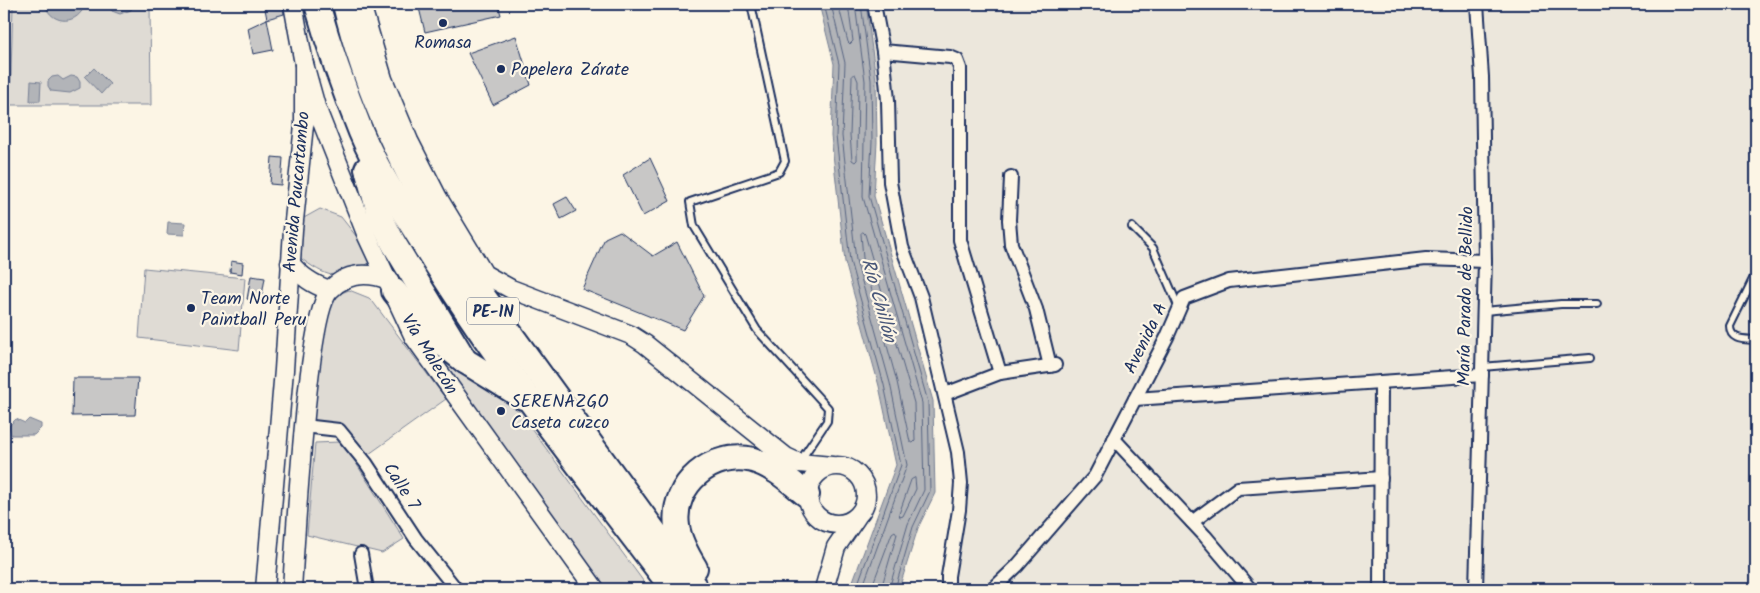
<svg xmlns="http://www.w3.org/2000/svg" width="1760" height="593" viewBox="0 0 1760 593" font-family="Kalam,sans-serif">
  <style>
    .built { fill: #ece7dc }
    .green { fill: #dfdbd4; stroke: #7d8599 }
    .water { fill: #b2b4b8; stroke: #767f94 }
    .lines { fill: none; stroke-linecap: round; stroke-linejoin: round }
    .shore { stroke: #576482; stroke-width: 1 }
    .building { fill: #c8c7c6; stroke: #1b2f5e }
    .lane-casing { stroke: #1b2f5e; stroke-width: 10 }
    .street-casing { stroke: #1b2f5e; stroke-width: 16 }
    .secondary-casing { stroke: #1b2f5e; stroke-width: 21 }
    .highway-casing { stroke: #1b2f5e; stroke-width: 28 }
    .lane { stroke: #fcf5e5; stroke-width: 6 }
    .street { stroke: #fcf5e5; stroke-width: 12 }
    .secondary { stroke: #fcf5e5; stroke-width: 18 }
    .highway { stroke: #fcf5e5; stroke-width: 24 }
    .poi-dot { fill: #1b2f5e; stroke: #fcf5e5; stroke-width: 2 }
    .labels { text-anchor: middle; stroke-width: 4.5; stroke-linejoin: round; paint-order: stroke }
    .shield { fill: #fcf5e5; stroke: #5e6a86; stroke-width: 1 }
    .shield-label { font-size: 16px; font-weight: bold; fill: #1b2f5e }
    .poi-label { font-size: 18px; fill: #1b2f5e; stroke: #fcf5e5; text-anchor: start }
    .street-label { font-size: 18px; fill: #1b2f5e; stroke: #fcf5e5 }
    .water-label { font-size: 19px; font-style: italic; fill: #485779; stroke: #fcf5e5 }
  </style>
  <rect width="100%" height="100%" fill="#fcf5e5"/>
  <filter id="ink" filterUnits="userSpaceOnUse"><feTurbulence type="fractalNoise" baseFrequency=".02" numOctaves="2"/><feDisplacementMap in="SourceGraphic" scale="10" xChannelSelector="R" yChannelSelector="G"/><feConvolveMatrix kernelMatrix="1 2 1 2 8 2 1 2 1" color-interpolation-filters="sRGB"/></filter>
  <g filter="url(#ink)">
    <path class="built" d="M862,4H1756V589H939L956,486L939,397L887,211L882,122Z"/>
    <g class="green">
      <path d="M13,4H150L151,105H10Z"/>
      <path d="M320,209L341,217L360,241L371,261C342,285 326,277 299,257L302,219Z"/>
      <path d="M144,268L245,278L239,350L139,338Z"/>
      <path d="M349,290L369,298L373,302L446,399L369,454L340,428L308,424L323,314L336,295Z"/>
      <path d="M440,359L512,402L649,589H604Z"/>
      <path d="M339,442L354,460L404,539L382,553L307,535L315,443Z"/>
    </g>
    <g class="water">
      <path d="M52,4H85C79,25 52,26 45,5Z"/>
      <path d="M108,4H134L131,10L120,14L112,11Z"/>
      <path d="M819,4H866L876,80L877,142L874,196L933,401L935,493L918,528L899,589H850L896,465L879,386L845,262L831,136L834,64Z"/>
      <path d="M94,68L110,84L101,94L85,77Z"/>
      <path d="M58,76L63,80L71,76L77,77L80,82V88L70,93L51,91L48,86V81L52,77Z"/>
      <path d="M31,81L41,82L40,101H30Z"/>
      <path d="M168,222L185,223L184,235L167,234Z"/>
      <path d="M16,419L25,423L29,419L41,424V428L34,435H11L9,426Z"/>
    </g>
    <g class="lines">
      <g class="shore">
        <path d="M824,4L839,64L836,136L850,261L884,385L901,465L856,589"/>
        <path d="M831,4L845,63L842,136L856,260L890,383L907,465L862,589"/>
        <path d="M838,4L848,42L850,44L853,41L848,4"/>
        <path d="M855,4L865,81L863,197L922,403L924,490L908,524L889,589"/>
        <path d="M861,4L871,80L872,142L869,196L928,402L930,491L913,527L895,589"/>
        <path d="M855,74L858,81L857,160L855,162L852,160L850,135L852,77Z"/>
        <path d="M863,232L865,234L914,403L915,441L913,443L910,442L897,382L863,258L861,234Z"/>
        <path d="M915,478L916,489L903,516L900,517L899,514L911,480Z"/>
        <path d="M871,589L892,533L895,531L897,534L881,589"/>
      </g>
    </g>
    <g class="building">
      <path d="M264,4H283L284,14L267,19Z"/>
      <path d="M418,4H498L501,15L425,32Z"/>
      <path d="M267,19L273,50L253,54L248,28Z"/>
      <path d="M516,36L531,85L493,105L468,53Z"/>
      <path d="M272,157L283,158L281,185L270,184Z"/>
      <path d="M650,158L670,201L643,216L623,175Z"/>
      <path d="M567,197L576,211L561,219L554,204Z"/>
      <path d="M620,231L653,256L677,242L704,296L683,330L582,289L605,238Z"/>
      <path d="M231,261L243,263L242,274L230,272Z"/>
      <path d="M251,276L265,278L261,301L247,299Z"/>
      <path d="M73,378H138L135,415L72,416Z"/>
    </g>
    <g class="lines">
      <defs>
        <g id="lane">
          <path d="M751,4L785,161L779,172L690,202L694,226L757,330L828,408L827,421L800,461"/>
          <path d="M1132,227L1153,248L1179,308"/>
          <path d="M1756,273L1730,326C1730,341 1745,339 1756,340"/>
          <path d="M1484,311L1561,304H1597"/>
          <path d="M1482,367L1590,358"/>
        </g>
        <g id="street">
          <path d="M874,4L883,51L888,100L890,182L902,247L921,297L958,452L961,483L959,510L948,576V589"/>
          <path d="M883,51L950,57L957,60L960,68V240L1000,373"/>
          <path d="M1011,177L1009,220L1011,244L1036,309L1050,366"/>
          <path d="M945,394L1000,373L1055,365"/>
          <path d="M1135,399L1482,375"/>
          <path d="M304,426L339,430L366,463L416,539L456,589"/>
          <path d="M1114,439L1205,536L1250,589"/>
          <path d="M1192,522L1238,488L1381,478"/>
          <path d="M361,554L367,589"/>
          <path d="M993,589L1017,566L1095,476L1167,337L1184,298L1229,281L1426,259L1485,261"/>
          <path d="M1380,589L1381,382"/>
          <path d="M1476,589L1485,261L1482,77L1477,4"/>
        </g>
        <g id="secondary">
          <path d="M361,4L383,79L409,141L438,198L484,274L511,289L631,335L645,344L786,457L799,463L832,466"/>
          <path d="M304,64L316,107L367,236L414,337L595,589"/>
          <path d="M290,263C302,277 312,284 329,290"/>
          <circle cx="837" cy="495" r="29"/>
          <path d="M265,589L284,370L293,230L304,125V64L293,4"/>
          <path d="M292,589C295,544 307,313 330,290C347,272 368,272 389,280"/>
          <path d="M824,589L836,547L856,518"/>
        </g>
        <g id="highway">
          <path d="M317,4C329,47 344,90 361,132C377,170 400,206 422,241C496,363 587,475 673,589"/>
          <path d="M345,4C366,94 407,176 453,255L696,589"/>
          <path d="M367,169L381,219L394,244L465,361"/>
          <path d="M394,291L427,331L465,361L523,397"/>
          <path d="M695,568C687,555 679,541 677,526C671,484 713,450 753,460C774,466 791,482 807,495"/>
        </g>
      </defs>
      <use href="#lane" class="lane-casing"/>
      <use href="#street" class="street-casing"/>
      <use href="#secondary" class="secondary-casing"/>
      <use href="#highway" class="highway-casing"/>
      <use href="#lane" class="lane"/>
      <use href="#street" class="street"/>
      <use href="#secondary" class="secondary"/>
      <use href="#highway" class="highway"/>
    </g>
  </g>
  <g class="poi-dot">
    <circle cx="443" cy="23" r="5"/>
    <circle cx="501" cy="69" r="5"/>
    <circle cx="191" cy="308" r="5"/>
    <circle cx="501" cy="411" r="5"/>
  </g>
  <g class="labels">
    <rect class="shield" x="467" y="297.5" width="52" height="27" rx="4"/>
    <g class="shield-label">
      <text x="493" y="317">PE-1N</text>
    </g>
    <g class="poi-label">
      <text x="443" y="48" text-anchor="middle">Romasa</text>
      <text x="511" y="75">Papelera Zárate</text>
      <text x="201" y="304">Team Norte<tspan x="201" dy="21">Paintball Peru</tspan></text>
      <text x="511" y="407">SERENAZGO<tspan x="511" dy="21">Caseta cuzco</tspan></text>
    </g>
    <g class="street-label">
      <text transform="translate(296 192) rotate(-85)" y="6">Avenida Paucartambo</text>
      <text transform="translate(1465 296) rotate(-89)" y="6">María Parado de Bellido</text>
      <text transform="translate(1145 338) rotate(-64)" y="6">Avenida A</text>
      <text transform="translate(430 354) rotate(58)" y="6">Vía Malecón</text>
      <text transform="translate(402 486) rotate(57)" y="6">Calle 7</text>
    </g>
    <g class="water-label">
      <text transform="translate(880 300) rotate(74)" y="7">Río Chillón</text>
    </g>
  </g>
  <rect width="1760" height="593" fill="none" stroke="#fcf5e5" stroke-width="20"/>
  <rect x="10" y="10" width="1740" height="573" fill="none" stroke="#1b2f5e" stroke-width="2" filter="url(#ink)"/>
</svg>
